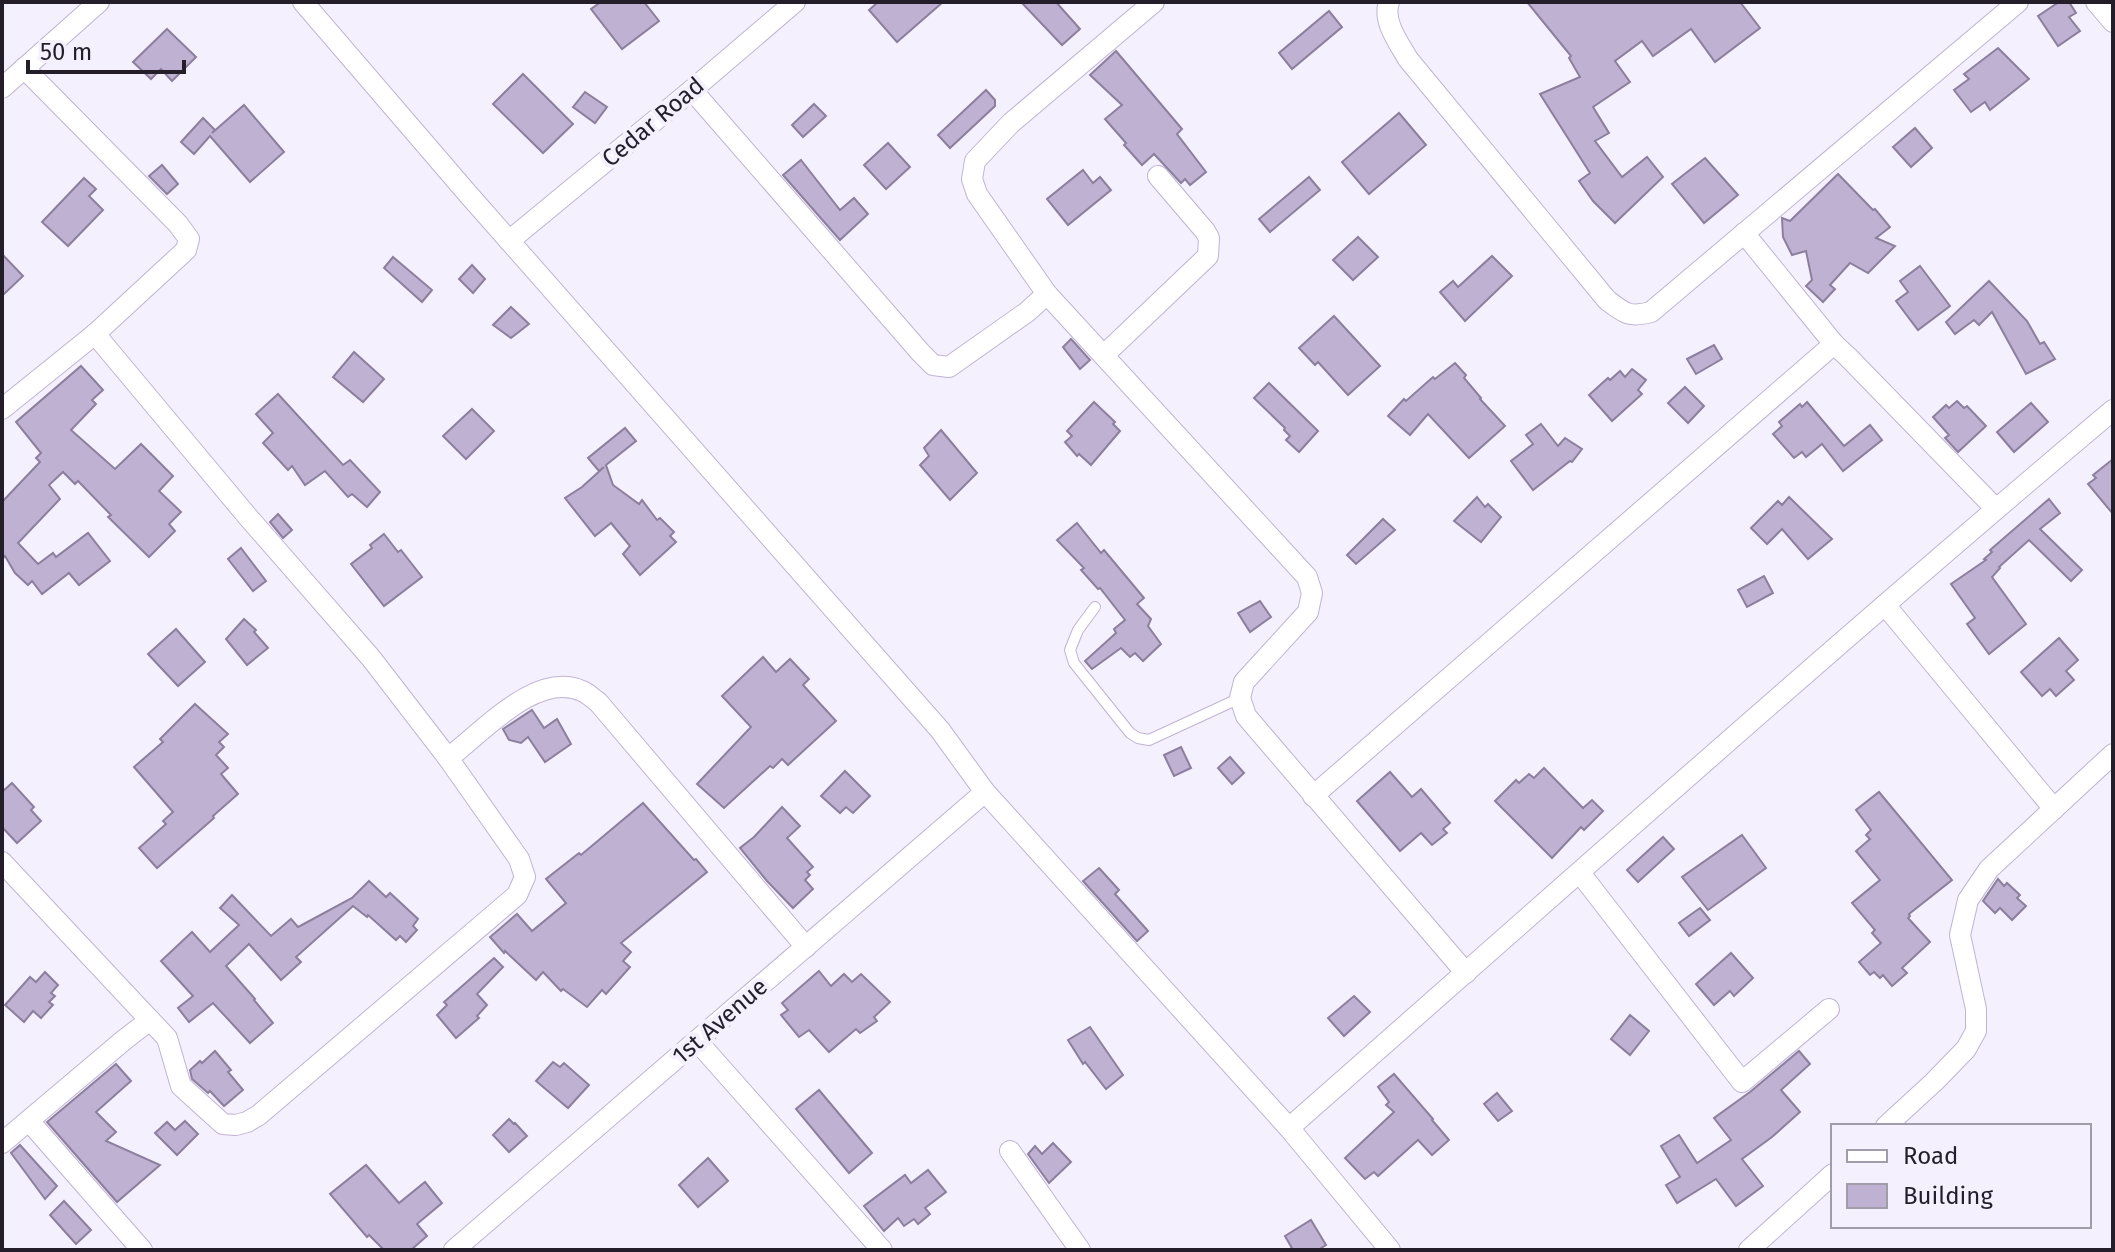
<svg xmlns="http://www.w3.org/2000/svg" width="2115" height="1252" viewBox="0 0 2115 1252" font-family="'Fira Sans',sans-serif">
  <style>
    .building { fill: #bfb1d2; stroke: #8c7f9e; stroke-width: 2 }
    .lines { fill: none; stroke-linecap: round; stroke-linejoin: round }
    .service-casing { stroke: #c0b3d4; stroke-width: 12 }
    .minor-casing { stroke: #c0b3d4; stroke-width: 22 }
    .service { stroke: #fff; stroke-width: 10 }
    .minor { stroke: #fff; stroke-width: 20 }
    .labels { text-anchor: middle; stroke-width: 8; stroke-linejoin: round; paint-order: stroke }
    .street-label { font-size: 24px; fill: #231e2a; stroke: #f5f0fe }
  </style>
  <rect width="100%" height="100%" fill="#f5f0fe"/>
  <g class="building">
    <path d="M601,2H644L659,21L622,49L591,9Z"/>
    <path d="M878,2H943L897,42L869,10Z"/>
    <path d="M1021,2H1056L1080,29L1062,45Z"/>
    <path d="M1527,2H1740L1760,28L1715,62L1691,29L1653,56L1642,41L1615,61L1630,82L1593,107L1609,133L1595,141L1622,177L1647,157L1663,177L1615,223L1593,201L1579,181L1590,173L1540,94L1580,77L1569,58L1571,56Z"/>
    <path d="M2059,2H2069L2076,13L2069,17L2080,31L2058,46L2038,16Z"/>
    <path d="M1329,11L1342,27L1292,69L1279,53Z"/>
    <path d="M167,29L196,57L172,81L161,69L151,79L133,62Z"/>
    <path d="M1998,48L2029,79L1990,110L1985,102L1971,112L1954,90L1969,79L1964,74Z"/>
    <path d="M1116,51L1182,129L1177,134L1206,172L1190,185L1185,179L1181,183L1154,154L1142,165L1124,145L1126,143L1105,119L1122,105L1090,75Z"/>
    <path d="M523,74L573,124L543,153L493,104Z"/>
    <path d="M986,90L995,100V106L950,148L938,135Z"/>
    <path d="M585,92L607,107L595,123L573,107Z"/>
    <path d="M814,104L826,116L803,137L792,125Z"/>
    <path d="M244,105L284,152L250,182L210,136L194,154L181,142L203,118L215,130L212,133Z"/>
    <path d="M1399,113L1426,145L1369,194L1342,162Z"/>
    <path d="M1915,128L1932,148L1911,167L1893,147Z"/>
    <path d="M888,143L910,167L886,189L864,165Z"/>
    <path d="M1705,158L1738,195L1704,223L1672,184Z"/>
    <path d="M801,160L840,210L854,198L868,214L840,240L783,175Z"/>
    <path d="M162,165L178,184L167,194L149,176Z"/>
    <path d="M1083,170L1093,183L1100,177L1111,190L1068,225L1047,199Z"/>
    <path d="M1838,174L1873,210L1875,209L1890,227L1876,238L1895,246L1868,273L1850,263L1830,285L1835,289L1823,302L1806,286L1812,280L1806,251L1792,255L1783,237L1782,218L1790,221Z"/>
    <path d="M1309,177L1320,190L1270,232L1259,219Z"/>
    <path d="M84,178L96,189L89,196L103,210L68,246L42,222Z"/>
    <path d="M1358,237L1378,257L1353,280L1333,260Z"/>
    <path d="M2,254L23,276L2,296Z"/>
    <path d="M1492,256L1512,276L1465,321L1440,292L1453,281L1458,287Z"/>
    <path d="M393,257L432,290L422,302L384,268Z"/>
    <path d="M472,265L485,279L473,293L459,279Z"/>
    <path d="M1920,266L1950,306L1918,330L1896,301L1908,292L1900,281Z"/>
    <path d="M1989,281L2027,321L2040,344L2044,342L2055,359L2026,374L1992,312L1979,325L1974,320L1955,334L1946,322Z"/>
    <path d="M511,307L529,324L511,338L493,325Z"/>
    <path d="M1334,316L1380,366L1348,395L1318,362L1315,365L1299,348Z"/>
    <path d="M1071,339L1090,360L1080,369L1063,347Z"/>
    <path d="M1714,345L1722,359L1696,374L1687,359Z"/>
    <path d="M354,352L384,379L363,402L333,377Z"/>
    <path d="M1455,363L1466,375L1464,378L1481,398L1480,399L1505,426L1469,458L1428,414L1410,435L1388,416L1404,399L1406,401L1433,377L1435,379Z"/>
    <path d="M81,366L103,390L92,400L96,404L71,430L115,469L141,444L173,476L159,491L181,512L169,524L175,531L149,557L108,517L111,515L78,481L75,484L63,472L49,485L60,499L18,543L38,564L53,553L56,557L88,533L110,561L79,585L69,573L42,594L32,581L28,585L15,573L5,556L2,559V502L40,462L36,458L41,453L16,422Z"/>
    <path d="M1632,369L1646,380L1638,390L1642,394L1612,421L1589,395L1608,378L1610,380L1620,371L1625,377Z"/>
    <path d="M1269,383L1318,431L1299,452L1286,440L1290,436L1284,430L1285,428L1254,398Z"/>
    <path d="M1685,387L1704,406L1688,423L1668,403Z"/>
    <path d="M278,394L343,465L350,460L380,492L367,507L352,494L348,497L325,471L305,485L292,466L288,470L263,443L273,433L256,414Z"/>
    <path d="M1957,401L1964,408L1967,406L1986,426L1958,452L1945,438L1949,435L1933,417L1946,405L1949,408Z"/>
    <path d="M1094,402L1115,422L1113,424L1120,431L1091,465L1079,454L1077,456L1065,442L1072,436L1067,431Z"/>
    <path d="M1807,402L1844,446L1870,425L1882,440L1843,471L1822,444L1806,457L1802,452L1794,458L1773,434L1782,426L1779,422L1800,404L1802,407Z"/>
    <path d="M2031,403L2048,422L2014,452L1997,432Z"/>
    <path d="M472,409L494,431L466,459L443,436Z"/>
    <path d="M1541,424L1558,446L1565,438L1582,449L1572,462L1570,461L1533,490L1511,461L1533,444L1526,435Z"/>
    <path d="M625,428L636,441L606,465L613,485L639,504L642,500L657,520L660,518L674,532L670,536L676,542L640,575L623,554L630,546L611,523L595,536L565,498L582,487L604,467L599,471L588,458Z"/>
    <path d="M941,430L977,473L950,500L920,465L929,456L924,448Z"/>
    <path d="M2113,459V514L2088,484L2096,478L2093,475Z"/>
    <path d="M1477,497L1485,507L1488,504L1501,517L1481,542L1454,521Z"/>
    <path d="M1789,497L1832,539L1808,559L1782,529L1767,544L1751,528L1778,501L1782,505Z"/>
    <path d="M2049,499L2060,513L2040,529L2082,570L2071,581L2029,540L1999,567L2000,568L1992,577L2026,624L1989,654L1967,624L1975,618L1951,584L1986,560L1984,559L1992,552L1990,550Z"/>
    <path d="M278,514L292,530L283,538L270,522Z"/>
    <path d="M1383,519L1395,530L1356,564L1347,555Z"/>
    <path d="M1077,523L1101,553L1104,550L1144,598L1137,604L1151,619L1148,626L1161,644L1143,661L1135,653L1130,657L1121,648L1092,669L1085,661L1116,633L1114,629L1125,620L1100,588L1098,589L1081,570L1084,568L1057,540Z"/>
    <path d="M384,534L398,552L401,550L422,577L384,606L351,564L372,548L370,545Z"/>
    <path d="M241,548L266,581L253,591L228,559Z"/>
    <path d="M1764,576L1773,593L1747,607L1738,590Z"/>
    <path d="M1260,601L1271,617L1250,632L1238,613Z"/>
    <path d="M244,619L256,630L254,632L268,648L247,665L226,639Z"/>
    <path d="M176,629L205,662L178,686L148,654Z"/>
    <path d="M2059,638L2078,660L2066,671L2074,680L2056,696L2050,689L2042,696L2021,672Z"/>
    <path d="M763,657L776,672L790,659L809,679L803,685L836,721L788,765L782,759L773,768L770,766L724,808L697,784L751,727L722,696Z"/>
    <path d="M195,704L228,734L219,742L224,747L216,755L228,768L221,774L238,794L213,816L214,818L157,868L139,848L166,824L163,821L173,812L134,767L163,742L160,739Z"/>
    <path d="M532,710L544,728L557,719L571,744L545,762L528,737L521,743L509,740L503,729Z"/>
    <path d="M1181,747L1191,768L1174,776L1164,755Z"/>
    <path d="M1230,757L1244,773L1232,784L1218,768Z"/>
    <path d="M1544,768L1583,808L1592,800L1603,811L1584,830L1581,827L1552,858L1495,801L1516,780L1519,783L1529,774L1534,778Z"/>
    <path d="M845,771L870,796L853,813L846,807L840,813L821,796Z"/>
    <path d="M1390,772L1412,797L1421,789L1450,823L1443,829L1447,833L1432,845L1421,833L1400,851L1357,801Z"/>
    <path d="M12,783L34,807L31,810L41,821L17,843L2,827V792Z"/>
    <path d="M1879,792L1952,880L1909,914L1910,916L1908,918L1930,942L1902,968L1907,973L1892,986L1883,975L1880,978L1874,972L1870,975L1859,962L1881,943L1872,933L1875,930L1852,903L1880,880L1856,851L1870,839L1866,835L1871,830L1856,810Z"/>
    <path d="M643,803L694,860L696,859L707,872L621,943L631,952L623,961L630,967L606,994L602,990L587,1007L563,989L561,991L543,972L536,980L505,951L504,953L490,937L517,914L532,931L566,903L546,879L579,853L581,855Z"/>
    <path d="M782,807L800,826L787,838L813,867L807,872L810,875L805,880L813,889L793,908L767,881L740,848L754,837Z"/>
    <path d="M1742,835L1766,868L1708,910L1682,877Z"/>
    <path d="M1663,837L1674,849L1638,882L1627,870Z"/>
    <path d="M1099,868L1119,890L1115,894L1148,931L1137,941L1083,881Z"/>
    <path d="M1998,879L2004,886L2007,883L2020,895L2017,898L2026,906L2012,920L2000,908L1995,913L1983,901Z"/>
    <path d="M369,881L386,897L390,893L418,919L413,926L417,930L406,942L400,936L396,940L368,915L367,917L353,906L296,957L301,962L281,980L249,944L226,966L255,999L254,1000L273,1023L250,1043L213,1003L189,1022L178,1008L193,996L161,961L192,932L210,952L239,925L220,908L232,895L271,936L291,919L298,927L300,926L352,898Z"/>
    <path d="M1700,908L1710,920L1689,936L1679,923Z"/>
    <path d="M1731,953L1753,978L1734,996L1730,991L1714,1005L1696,984Z"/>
    <path d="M494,958L503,967L477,994L487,1005L477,1016L479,1018L456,1038L437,1015L447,1005L444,1002Z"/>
    <path d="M819,971L831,986L844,974L852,982L861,974L890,1002L874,1017L877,1021L860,1033L856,1029L829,1052L809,1030L799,1037L781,1015L788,1010L782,1003Z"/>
    <path d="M45,972L58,985L51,993L55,996L49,1002L53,1005L41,1018L33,1011L24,1022L5,1005L30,977L36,982Z"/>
    <path d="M1354,996L1370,1012L1344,1036L1328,1018Z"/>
    <path d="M1630,1015L1649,1031L1630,1055L1611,1039Z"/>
    <path d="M1090,1027L1123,1075L1106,1089L1085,1062L1083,1064L1068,1040Z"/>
    <path d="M215,1051L231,1070L228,1072L243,1090L224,1106L210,1091L208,1093L192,1079L190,1070L200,1061L202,1063Z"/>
    <path d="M1799,1051L1810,1064L1781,1090L1800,1112L1772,1137L1742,1159L1763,1186L1736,1206L1716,1179L1677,1203L1666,1185L1680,1177L1661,1146L1679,1135L1697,1163L1731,1140L1714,1118L1750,1092Z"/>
    <path d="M553,1062L560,1067L564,1063L589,1085L568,1108L536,1081Z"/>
    <path d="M116,1064L131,1081L96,1112L116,1132L106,1141L160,1165L117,1202L47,1122Z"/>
    <path d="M1394,1074L1433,1119L1432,1120L1449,1140L1432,1155L1418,1140L1378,1176L1374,1172L1365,1179L1345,1158L1394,1112L1386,1105L1389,1102L1378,1087Z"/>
    <path d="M819,1090L872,1153L849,1173L796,1109Z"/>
    <path d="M1497,1093L1512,1111L1498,1121L1484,1104Z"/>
    <path d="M509,1119L514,1124L515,1123L527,1136L509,1152L493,1135Z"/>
    <path d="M185,1121L198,1134L177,1155L155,1133L167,1122L175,1130Z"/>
    <path d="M1053,1143L1071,1162L1049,1183L1028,1154L1035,1146L1042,1154Z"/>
    <path d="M20,1145L57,1186L45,1199L11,1153Z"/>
    <path d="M708,1158L728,1181L698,1207L679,1185Z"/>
    <path d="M366,1165L399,1203L425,1182L442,1203L417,1224L427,1236L411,1250H384L369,1235L367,1237L330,1194Z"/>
    <path d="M928,1170L946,1192L925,1208L930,1214L918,1224L914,1219L904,1226L898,1218L884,1231L864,1206L905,1175L911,1183Z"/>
    <path d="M64,1201L91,1230L76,1244L50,1215Z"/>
    <path d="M1311,1220L1326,1245L1318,1250H1293L1285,1236Z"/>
  </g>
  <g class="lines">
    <defs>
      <path id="service" d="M1095,607L1078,630L1070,650L1074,663L1130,733L1138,738L1149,740L1240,698"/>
      <g id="minor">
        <path d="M303,2L468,194L940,730L985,792L1289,1128L1390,1250"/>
        <path d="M1389,2C1382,21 1399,43 1408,59L1607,300C1624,313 1629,318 1651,312L2018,2"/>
        <path d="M2096,2L2113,22"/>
        <path d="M2,88L99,2"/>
        <path d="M692,90L921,353L933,365L949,367L1027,312L1047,294L1307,577L1312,593L1308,612L1244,682L1240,698L1246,716L1466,973"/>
        <path d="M1744,233L1834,344"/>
        <path d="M509,241L692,90L795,2"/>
        <path d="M1047,294L977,194L972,179L975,161L1011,123L1154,2"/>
        <path d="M95,334L248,517L371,658L448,758"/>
        <path d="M1104,355L1208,256L1209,238L1205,231L1158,176"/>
        <path d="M2,409L95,334L186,250L189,239L178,224L24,68"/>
        <path d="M1885,605L2054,809"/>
        <path d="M1313,796L1834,344L1848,357L1996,509"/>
        <path d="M2,862L150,1020"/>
        <path d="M1580,873L1742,1082L1829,1009"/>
        <path d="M697,1041L882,1250"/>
        <path d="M29,1121L142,1250"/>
        <path d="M1886,1126L1934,1082L1966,1049L1976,1031V1009L1960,935L1968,900L1989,869L2113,754"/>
        <path d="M1289,1128C1563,887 1834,645 2113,410"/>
        <path d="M2,1143L124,1040L150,1020L167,1038L181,1086L223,1124L236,1125L247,1122L259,1115L517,895L525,877L519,859L448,758C481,734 536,670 582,691C588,693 593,699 598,702L806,947"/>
        <path d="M1010,1151L1080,1250"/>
        <path d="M454,1250L985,792"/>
        <path d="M1749,1250L1833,1174"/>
      </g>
    </defs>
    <use href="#service" class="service-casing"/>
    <use href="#minor" class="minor-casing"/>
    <use href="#service" class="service"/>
    <use href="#minor" class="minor"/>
  </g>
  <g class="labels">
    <g class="street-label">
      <text transform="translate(653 122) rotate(-40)" y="8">Cedar Road</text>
      <text transform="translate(720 1021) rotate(-41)" y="8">1st Avenue</text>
    </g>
  </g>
  <rect width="2115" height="1252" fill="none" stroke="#231e2a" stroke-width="8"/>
  <rect x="1831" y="1124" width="260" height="104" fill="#f5f0fe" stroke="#a19ca9" stroke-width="2"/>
  <rect x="1847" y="1150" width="40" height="12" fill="#ffffff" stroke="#a19ca9" stroke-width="2"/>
  <text x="1903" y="1164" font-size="24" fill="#231e2a">Road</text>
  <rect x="1847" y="1184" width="40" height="24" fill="#bfb1d2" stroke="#a19ca9" stroke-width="2"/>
  <text x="1903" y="1204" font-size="24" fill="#231e2a">Building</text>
  <path d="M28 60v12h156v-12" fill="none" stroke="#231e2a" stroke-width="4"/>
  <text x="40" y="60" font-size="24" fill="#231e2a" stroke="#f5f0fe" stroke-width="6" paint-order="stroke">50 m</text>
</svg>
